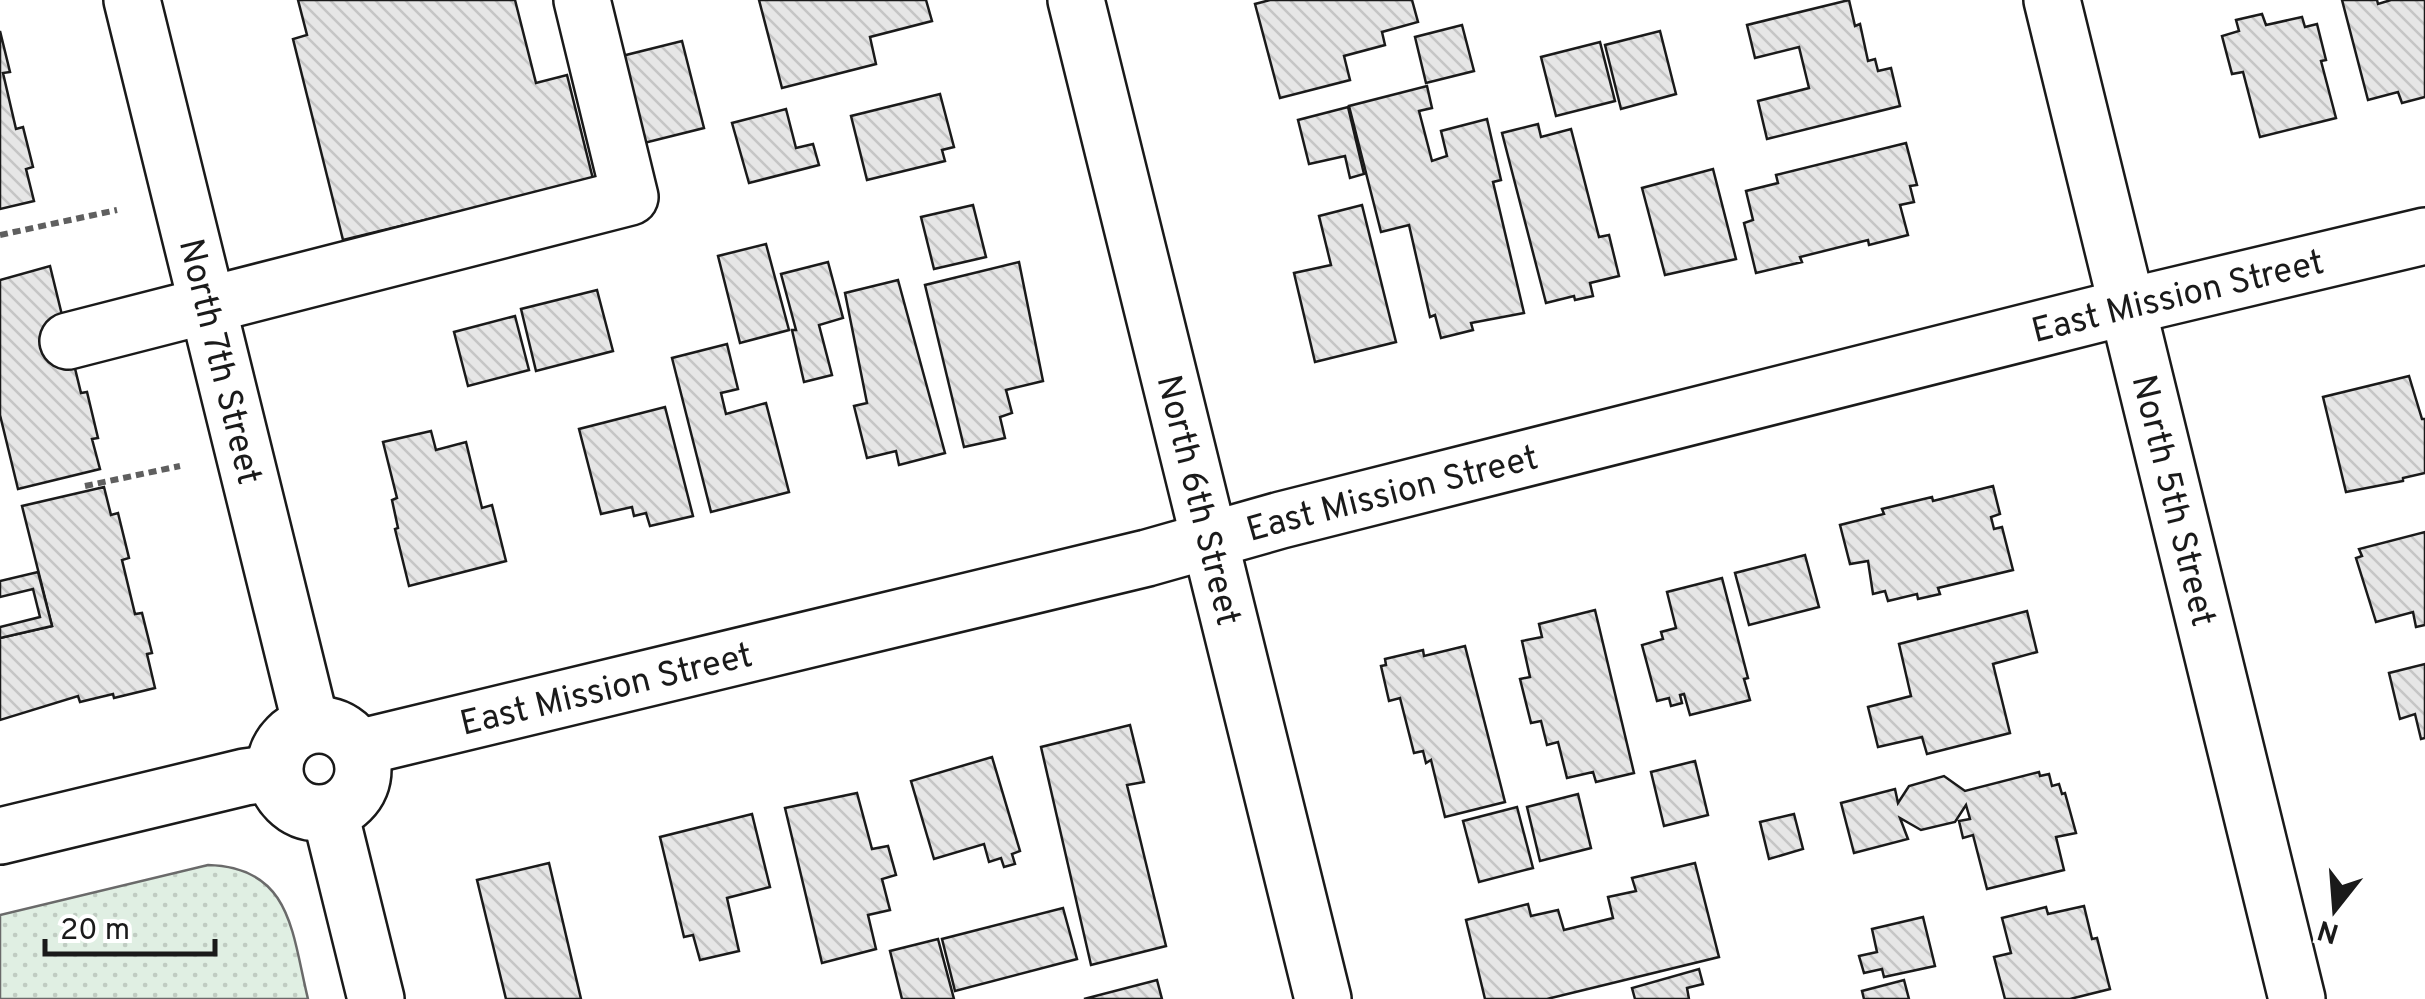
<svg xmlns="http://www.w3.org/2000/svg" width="2425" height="999" viewBox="0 0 2425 999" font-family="Overpass,sans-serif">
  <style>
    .park { fill: url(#park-dots); stroke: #6a6a6a; stroke-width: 2.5 }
    .building { fill: url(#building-back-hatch); stroke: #1a1a1a; stroke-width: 2.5 }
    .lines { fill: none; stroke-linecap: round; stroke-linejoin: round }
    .minor-casing { stroke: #1a1a1a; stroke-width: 60 }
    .path { stroke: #5f5f5f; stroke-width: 6; stroke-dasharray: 8 5; stroke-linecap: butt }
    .minor { stroke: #fff; stroke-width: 55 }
    .labels { text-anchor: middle; stroke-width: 8; stroke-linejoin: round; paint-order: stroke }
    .street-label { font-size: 35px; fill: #1a1a1a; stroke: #fff }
  </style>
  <defs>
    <pattern id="park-dots" width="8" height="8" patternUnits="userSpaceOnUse" patternTransform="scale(2.5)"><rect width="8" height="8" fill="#e0efe3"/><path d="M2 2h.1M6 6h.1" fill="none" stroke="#c0ccc2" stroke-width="1.8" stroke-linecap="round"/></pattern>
    <pattern id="building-back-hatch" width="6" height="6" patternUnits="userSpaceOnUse" patternTransform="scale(2.5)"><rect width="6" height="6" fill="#e6e6e6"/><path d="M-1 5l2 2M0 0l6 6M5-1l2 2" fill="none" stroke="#c5c5c5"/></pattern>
  </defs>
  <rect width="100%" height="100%" fill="#fff"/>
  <path class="park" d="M208,865C292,867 292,934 308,999H0V915Z"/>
  <g class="building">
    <path d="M298,0H515L536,83L567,75L593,179L343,240L293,39L307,35Z"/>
    <path d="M759,0H926L932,21L870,37L876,64L782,88Z"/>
    <path d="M1270,0H1412L1418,22L1382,32L1385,45L1344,56L1350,80L1280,98L1255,4Z"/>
    <path d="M1849,0L1855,26L1860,24L1868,61L1875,59L1878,71L1891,68L1900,106L1767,139L1758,101L1809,88L1799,47L1755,58L1747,25Z"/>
    <path d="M2342,0H2377L2378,4L2391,0H2425V97L2402,103L2398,92L2368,100Z"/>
    <path d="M2262,14L2266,25L2302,17L2305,27L2317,24L2326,60L2321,61L2336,118L2260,137L2243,72L2232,74L2222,36L2239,31L2236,20Z"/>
    <path d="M1462,25L1474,71L1426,83L1415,37Z"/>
    <path d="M0,31L10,72L3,73L16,129L23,127L33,167L26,169L34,201L0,209Z"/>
    <path d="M1660,31L1676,94L1621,109L1605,45Z"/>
    <path d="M682,41L704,128L644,143L622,56Z"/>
    <path d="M1600,42L1615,101L1556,116L1541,57Z"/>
    <path d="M1427,86L1432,108L1419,111L1432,161L1447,156L1441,131L1487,119L1501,180L1493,182L1524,313L1471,323L1473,330L1441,338L1435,315L1430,317L1409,225L1381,232L1349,106Z"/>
    <path d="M940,94L954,147L942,150L945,161L867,180L851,116Z"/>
    <path d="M1348,107L1364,174L1350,178L1345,156L1309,164L1298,120Z"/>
    <path d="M786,109L796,148L813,144L819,165L749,183L732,123Z"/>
    <path d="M1538,124L1541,137L1571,129L1599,237L1609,235L1619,276L1590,283L1593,296L1575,300L1574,296L1546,303L1502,133Z"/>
    <path d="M1906,143L1917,185L1910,186L1914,202L1900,205L1908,235L1869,245L1868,240L1800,257L1802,262L1756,273L1744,223L1753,220L1746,191L1778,183L1776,175Z"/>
    <path d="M1713,169L1736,259L1665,275L1642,188Z"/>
    <path d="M973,205L986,257L934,269L921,217Z"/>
    <path d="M1362,205L1396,342L1315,362L1294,273L1331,265L1319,216Z"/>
    <path d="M766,244L789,330L740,343L718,256Z"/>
    <path d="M828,262L843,318L819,325L832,375L804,382L792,330H796L781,274Z"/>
    <path d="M1019,262L1043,381L1006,390L1012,413L1000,417L1005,438L964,447L925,285Z"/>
    <path d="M50,266L81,393L87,392L98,438L92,439L100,469L18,489L0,415V280Z"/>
    <path d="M898,280L945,453L899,465L896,451L867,458L854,406L867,403L845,293Z"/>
    <path d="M597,290L613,351L536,371L521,309Z"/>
    <path d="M515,316L529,370L468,386L454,332Z"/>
    <path d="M727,344L738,389L721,393L726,414L766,403L789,492L711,512L672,358Z"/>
    <path d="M2409,376L2422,419H2425V473L2403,478V481L2346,492L2323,397Z"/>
    <path d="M665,407L693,516L650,526L646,513L634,516L632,507L601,514L579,429Z"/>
    <path d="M431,431L436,450L466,442L482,508L492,505L506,561L409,586L395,529L398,528L392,500L397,498L383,442Z"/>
    <path d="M1993,486L2000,514L1991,517L1994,529L2002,527L2013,570L1938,588L1940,594L1918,599L1917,594L1888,601L1885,591L1873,594L1868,561L1850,564L1840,525L1884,514L1882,509L1932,497L1933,501Z"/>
    <path d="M104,487L111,515L118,513L129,558L122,560L135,614L142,613L152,653L147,654L155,688L114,698L113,694L80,702L78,696L0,720V638L52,626L22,506Z"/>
    <path d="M2425,532V625L2416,627L2413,612L2376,622L2356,558L2362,556L2359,549Z"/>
    <path d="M1805,555L1819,607L1749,625L1735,573Z"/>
    <path d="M38,572L52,626L0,638V627L40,617L33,589L0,597V581Z"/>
    <path d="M1722,578L1748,678L1744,679L1750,700L1690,715L1684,694L1680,695L1682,703L1671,706L1669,698L1657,701L1642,645L1663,639L1661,632L1676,628L1667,592Z"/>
    <path d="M1595,610L1634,773L1596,782L1593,772L1567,778L1558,742L1547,745L1541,721L1531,723L1520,679L1530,677L1522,641L1542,637L1539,624Z"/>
    <path d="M2027,611L2037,652L1993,664L2010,733L1927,754L1922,737L1878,747L1868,707L1911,696L1899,644Z"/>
    <path d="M1465,646L1505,802L1445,817L1431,760L1426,763L1423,751L1414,753L1400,698L1389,701L1381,666L1386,665L1385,659L1423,650L1424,656Z"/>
    <path d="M2425,664V738L2421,739L2415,714L2400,719L2389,673Z"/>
    <path d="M1130,725L1144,782L1127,785L1166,946L1091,965L1041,747Z"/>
    <path d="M992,757L1020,851L1012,854L1015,864L1004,867L1001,858L989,862L984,844L934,859L911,781Z"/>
    <path d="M1695,761L1708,815L1664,826L1651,772Z"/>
    <path d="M2039,772L2040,776L2049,774L2052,786L2059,784L2062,794L2065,793L2076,833L2056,837L2064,870L1987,889L1973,835L1963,838L1959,821L1970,819L1966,805L1955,822L1921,830L1900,818L1908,839L1854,853L1841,803L1895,789L1898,803L1909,786L1944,776L1965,791Z"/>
    <path d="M857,793L872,849L888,846L896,875L882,879L890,910L868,915L876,949L822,963L785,808Z"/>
    <path d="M1578,794L1591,848L1540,861L1527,807Z"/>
    <path d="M1517,807L1533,868L1479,882L1463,821Z"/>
    <path d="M752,814L770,887L727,898L739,951L700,960L693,935L684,937L660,837Z"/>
    <path d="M1794,814L1803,849L1769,859L1760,822Z"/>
    <path d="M549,863L581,999H506L477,880Z"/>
    <path d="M1695,863L1719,957L1547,999H1485L1466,920L1528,904L1531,916L1558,910L1564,930L1613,918L1608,897L1636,891L1632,878Z"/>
    <path d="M2084,906L2092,939L2097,938L2110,989L2070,999H2005L1994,957L2011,953L2002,918L2046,907L2048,914Z"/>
    <path d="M1063,908L1077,959L955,991L942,939Z"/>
    <path d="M1923,917L1935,966L1884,977L1882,969L1864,973L1859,956L1877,952L1872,929Z"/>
    <path d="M938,939L954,999H902L890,951Z"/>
    <path d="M1699,969L1703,984L1687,988L1689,999H1635L1632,988Z"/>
    <path d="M1157,980L1162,999H1084Z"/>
    <path d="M1904,980L1909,999H1864L1862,991Z"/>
  </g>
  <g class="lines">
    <defs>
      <g id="minor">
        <path id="s1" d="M132,0L311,725"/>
        <path id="s2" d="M1076,0L1323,999"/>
        <path id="s3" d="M2052,0L2297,999"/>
        <path d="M68,341L630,197L582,0"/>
        <circle cx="319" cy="769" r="44"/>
        <path id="s4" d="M358,748L1147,558L1281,520L2126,307L2425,236"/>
        <path d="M330,813L376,999"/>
        <path d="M0,836L245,777L274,773"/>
      </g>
    </defs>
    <use href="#minor" class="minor-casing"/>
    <g class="path">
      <path d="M0,235L117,210"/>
      <path d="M85,486L180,466"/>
    </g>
    <use href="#minor" class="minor"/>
  </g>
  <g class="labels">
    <g class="street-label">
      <text dy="12" stroke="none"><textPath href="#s4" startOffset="1875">East Mission Street</textPath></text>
      <text dy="12" stroke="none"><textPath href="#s1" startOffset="372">North 7th Street</textPath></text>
      <text dy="12" stroke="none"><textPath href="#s4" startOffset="1065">East Mission Street</textPath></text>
      <text dy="12" stroke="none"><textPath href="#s2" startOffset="515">North 6th Street</textPath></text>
      <text dy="12" stroke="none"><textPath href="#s3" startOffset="515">North 5th Street</textPath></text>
      <text dy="12" stroke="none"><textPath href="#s4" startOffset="255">East Mission Street</textPath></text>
    </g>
  </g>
  <g transform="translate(2335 909) rotate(197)" stroke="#ffffff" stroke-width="8" paint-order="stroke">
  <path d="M0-8L18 38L0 25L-18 38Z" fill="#1a1a1a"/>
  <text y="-15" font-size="28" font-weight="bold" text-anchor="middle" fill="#1a1a1a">N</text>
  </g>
  <path d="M45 939v15h170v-15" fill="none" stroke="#1a1a1a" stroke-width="5"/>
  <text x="60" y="939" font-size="30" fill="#1a1a1a" stroke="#ffffff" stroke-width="8" paint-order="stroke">20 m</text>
</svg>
